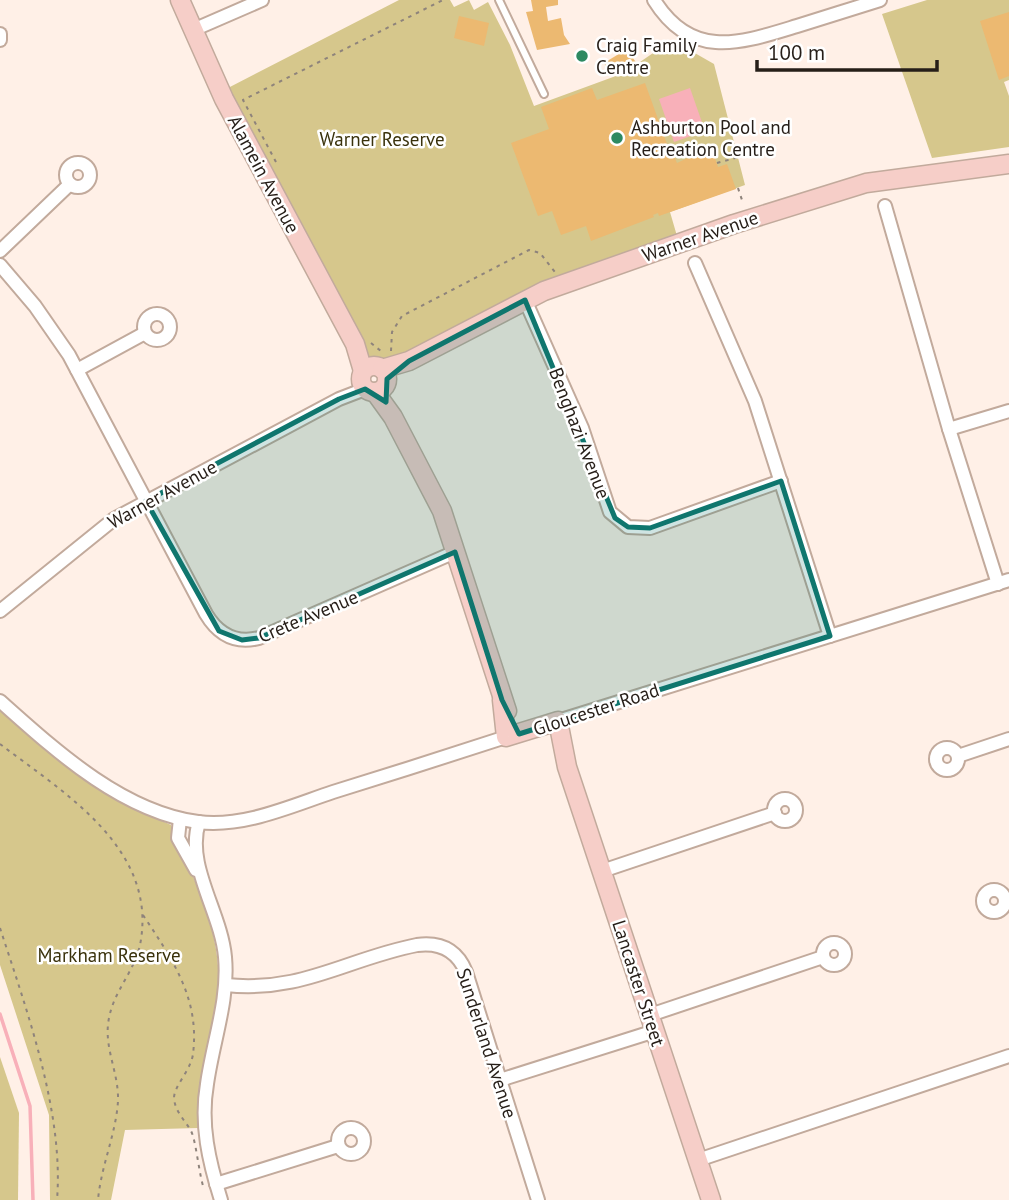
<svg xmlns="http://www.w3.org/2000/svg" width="1009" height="1200" viewBox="0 0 1009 1200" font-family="'PT Sans',sans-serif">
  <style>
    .green { fill: #d6c78c }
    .water { fill: #f8b0b9 }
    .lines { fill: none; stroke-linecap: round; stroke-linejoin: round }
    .stream { stroke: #f8b0b9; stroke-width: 3.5 }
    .building { fill: #ecb971 }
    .lane-casing { stroke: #c2aa9c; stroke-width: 10 }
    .street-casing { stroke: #c2aa9c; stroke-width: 16 }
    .secondary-casing { stroke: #c2aa9c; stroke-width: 21 }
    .path { stroke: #8e837b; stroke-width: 2; stroke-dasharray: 3.5 5; stroke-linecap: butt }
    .lane { stroke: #fff; stroke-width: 6 }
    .street { stroke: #fff; stroke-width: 12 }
    .secondary { stroke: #f6cec8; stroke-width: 18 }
    .marked { fill: #0f766e; fill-opacity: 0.2; stroke: #0f766e; stroke-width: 5; stroke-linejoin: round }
    .poi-dot { fill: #2d8a62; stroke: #fff; stroke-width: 2.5 }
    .labels { text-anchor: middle; stroke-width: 5; stroke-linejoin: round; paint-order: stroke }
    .poi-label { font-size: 19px; fill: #261e18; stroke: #fff; text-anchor: start }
    .park-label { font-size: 19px; fill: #3a320c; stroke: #fff }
    .street-label { font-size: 19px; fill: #261e18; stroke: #fff }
  </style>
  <rect width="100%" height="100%" fill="#fff0e7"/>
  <g class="green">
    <path d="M399,0H450L454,7L469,0L474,10L488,2L510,45L534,106L624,73L672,40L714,64L745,185L670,212L677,236L392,363H379L365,353L226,89Z"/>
    <path d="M927,0H1009V80L1004,82L1009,96V147L932,158L882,14Z"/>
    <path d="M0,711L88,781L134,808L171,825C194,881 224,933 218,997C213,1042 197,1082 198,1128L125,1130L111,1200H50L49,1115L0,965Z"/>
    <path d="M0,1057L19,1113L18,1200H0Z"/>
  </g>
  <path class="water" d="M690,88L705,131L674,142L659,99Z"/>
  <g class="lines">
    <path class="stream" d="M0,1014L30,1106L33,1200"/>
  </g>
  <g class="building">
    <path d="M531,0H558V5L546,7L548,21L561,18L564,35L570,44L537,50L526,12L533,11Z"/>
    <path d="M1009,12V76L999,80L980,21Z"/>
    <path d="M459,16L489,23L484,46L454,38Z"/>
    <path d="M627,49L637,64L612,76L604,63Z"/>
    <path d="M645,83L671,155L673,154L677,163L711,147L718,167L727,164L736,189L659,216L658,213L653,215L654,217L591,241L586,226L561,235L552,211L538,216L511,143L549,129L541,107L592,88L597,100Z"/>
  </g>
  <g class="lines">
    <defs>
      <path id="lane" d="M499,0L544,94"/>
      <g id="street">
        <path d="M654,0C692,61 741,43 797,26C825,17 852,9 880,0"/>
        <path d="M193,30L262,0"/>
        <path d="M0,34V40"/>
        <circle cx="78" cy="175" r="12"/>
        <path d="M885,206L949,429L998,584"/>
        <path d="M0,251L70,184"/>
        <path d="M695,263L755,401L830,636"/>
        <path d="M0,265L35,306L69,355L206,614C218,634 235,644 259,638L455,552"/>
        <path d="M525,300L582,428L610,512L628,527L650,528L781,481"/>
        <circle cx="157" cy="327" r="13"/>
        <path d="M77,370L145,333"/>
        <path d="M949,429L1009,411"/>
        <path d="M0,611L114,519L339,399L365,389"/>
        <path d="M0,701C55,750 122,812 198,822C243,828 291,806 333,792C391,774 448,756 506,737"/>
        <path d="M558,721L1009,580"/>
        <circle cx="947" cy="759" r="11"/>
        <path d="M958,756L1009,739"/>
        <circle cx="785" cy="810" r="11"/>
        <path d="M180,819L178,838L196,870"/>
        <path d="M199,822C185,865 221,912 225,957C229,1000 213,1041 207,1084C200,1124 209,1162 221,1200"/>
        <path d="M602,871L775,813"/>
        <circle cx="994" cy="901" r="11"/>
        <circle cx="834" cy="954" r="11"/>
        <path d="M226,985C302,993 346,959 417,945C440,942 457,950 466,972L538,1200"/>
        <path d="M650,1015L823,957"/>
        <path d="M500,1080L655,1031"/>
        <circle cx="351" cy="1141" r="13"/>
        <path d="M698,1160L1009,1056"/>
        <path d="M216,1184L338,1146"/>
      </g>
      <g id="secondary">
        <path d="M180,0L224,99L355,344L363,371"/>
        <circle cx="374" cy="379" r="13"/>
        <path d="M382,369L409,361L544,291L734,224L866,183L1009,164"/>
        <path d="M375,392L393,417L442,511L507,711"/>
        <path d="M502,700L506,737L558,721L567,767L711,1200"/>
      </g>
    </defs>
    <use href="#lane" class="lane-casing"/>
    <use href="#street" class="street-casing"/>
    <use href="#secondary" class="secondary-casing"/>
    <g class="path">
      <path d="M276,162L243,100L443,0"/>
      <path d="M717,163L761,151"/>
      <path d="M738,188L743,203"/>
      <path d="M371,343L382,352"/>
      <path d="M391,351L392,332L402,316L529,250L540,253L555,272"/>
      <path d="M0,744C64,793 159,849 140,945C134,972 114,991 109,1018C103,1047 119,1072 118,1101C116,1134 101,1166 98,1200"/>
      <path d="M143,915C172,959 200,998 193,1054C191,1070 174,1086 174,1098C175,1112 185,1120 191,1131C196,1140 199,1175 204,1189"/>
      <path d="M0,928C27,1011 64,1113 57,1200"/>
    </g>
    <use href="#lane" class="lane"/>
    <use href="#street" class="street"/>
    <use href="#secondary" class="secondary"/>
  </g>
  <path class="marked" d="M525,300L615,518L628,527L650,528L781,481L830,636L519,734L502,700L455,552L259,638L242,640L219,631L146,501L339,399L365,389L386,402L387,379L409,361Z"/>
  <g class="poi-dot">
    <circle cx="582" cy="56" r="7"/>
    <circle cx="617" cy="138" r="7"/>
  </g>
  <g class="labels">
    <g class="poi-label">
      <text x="596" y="52">Craig Family<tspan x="596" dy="22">Centre</tspan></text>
      <text x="631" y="134">Ashburton Pool and<tspan x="631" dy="22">Recreation Centre</tspan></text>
    </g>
    <g class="park-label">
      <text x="382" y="146">Warner Reserve</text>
      <text x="109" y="962">Markham Reserve</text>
    </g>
    <g class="street-label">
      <text transform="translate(264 174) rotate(62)" y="7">Alamein Avenue</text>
      <text transform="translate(700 236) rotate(-19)" y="7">Warner Avenue</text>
      <text transform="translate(580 433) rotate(69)" y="7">Benghazi Avenue</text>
      <text transform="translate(162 494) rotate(-29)" y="7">Warner Avenue</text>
      <text transform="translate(308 616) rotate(-23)" y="7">Crete Avenue</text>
      <text transform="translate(596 709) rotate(-18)" y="7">Gloucester Road</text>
      <text transform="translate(639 983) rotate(72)" y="7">Lancaster Street</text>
      <text transform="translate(487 1043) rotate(72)" y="7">Sunderland Avenue</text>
    </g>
  </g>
  <path d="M757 60v10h180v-10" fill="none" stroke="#261e18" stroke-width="3.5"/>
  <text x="768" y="60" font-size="21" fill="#261e18" stroke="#ffffff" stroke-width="5" paint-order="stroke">100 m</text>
</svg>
